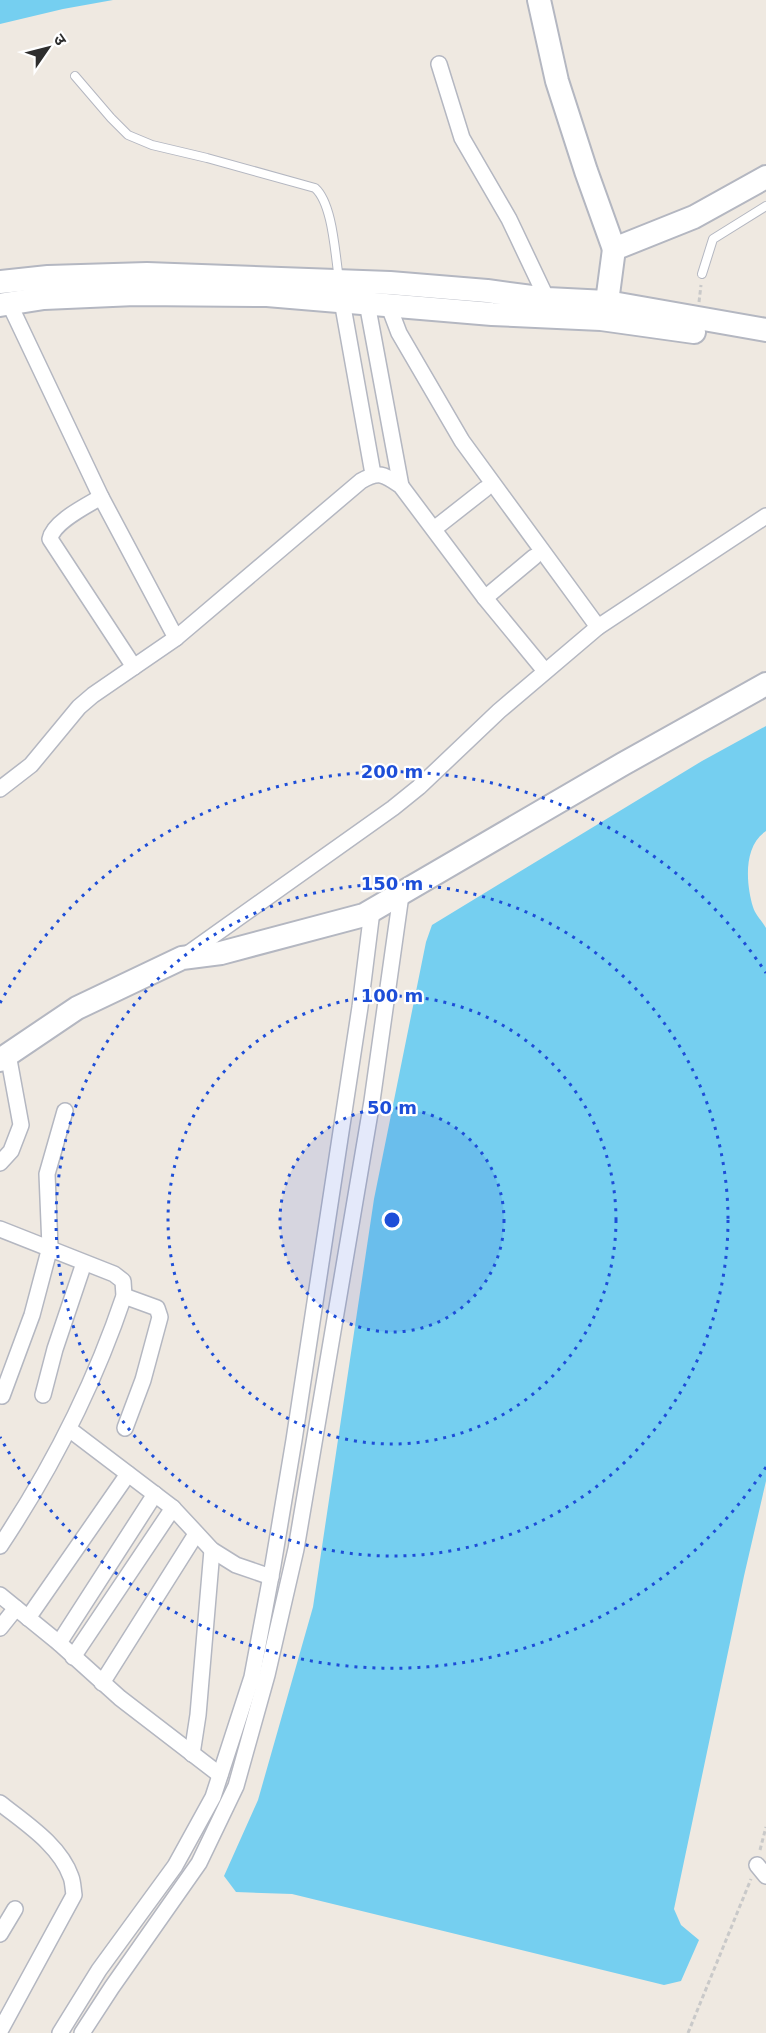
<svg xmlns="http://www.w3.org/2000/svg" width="766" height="2033" viewBox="0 0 766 2033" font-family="'DejaVu Sans','Noto Sans Devanagari',sans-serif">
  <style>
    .water { fill: #75cff0 }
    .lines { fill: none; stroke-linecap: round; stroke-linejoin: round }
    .lane-casing { stroke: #b4b7c1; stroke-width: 10 }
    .street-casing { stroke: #b4b7c1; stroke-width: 18 }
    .secondary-casing { stroke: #b4b7c1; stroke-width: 26 }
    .path { stroke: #c9c9c9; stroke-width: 3; stroke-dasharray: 4.5 3; stroke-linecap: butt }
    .lane { stroke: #fff; stroke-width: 8 }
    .street { stroke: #fff; stroke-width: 15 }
    .secondary { stroke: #fff; stroke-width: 22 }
    .ring { fill: none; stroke: #1d4ed8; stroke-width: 3; stroke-dasharray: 3 6 }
    .centre { fill: #1d4ed8; stroke: #fff; stroke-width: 3 }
    .ring-label { font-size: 18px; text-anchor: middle; font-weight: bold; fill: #1d4ed8; stroke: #fff; stroke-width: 4.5; stroke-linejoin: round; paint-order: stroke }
  </style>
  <rect width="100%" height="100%" fill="#efe9e1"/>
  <g class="water">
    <path d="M0,0H113L63,9L0,24Z"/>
    <path d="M766,726V831C743,846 746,884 753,907C755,914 762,921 766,928V1481L744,1576L674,1909L681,1925L699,1940L681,1981L664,1985L292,1894L236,1892L224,1876L258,1800L313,1607L374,1199L426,942L432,925L702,761Z"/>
  </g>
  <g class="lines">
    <defs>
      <g id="lane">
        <path d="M75,76L111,118L128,135L152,145L207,158L315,188C333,204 335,255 339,279"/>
        <path d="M702,274L713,239L766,206"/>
      </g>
      <g id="street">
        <path d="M439,64L462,138L509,219L547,299"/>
        <path d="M342,301L373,474"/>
        <path d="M9,303L101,497L176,638"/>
        <path d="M367,303L401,486"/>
        <path d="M388,304L399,333L462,441L598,627"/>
        <path d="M101,497C86,506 53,522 50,539L134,667"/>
        <path d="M434,529L485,489"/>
        <path d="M485,598L534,557"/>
        <path d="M0,789L31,765L79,707L93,695L176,638L361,481C380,470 385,475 401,486L485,598L545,671"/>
        <path d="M186,955L393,808L419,787L499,711L598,627L766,516"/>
        <path d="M0,1163L11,1151L21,1125L8,1054"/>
        <path d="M0,1229L114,1274L123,1281L124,1296C94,1385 52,1468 0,1546"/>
        <path d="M124,1296L157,1308L160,1317L143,1380L125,1428"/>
        <path d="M43,1395L55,1349L84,1263"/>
        <path d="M2,1396L32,1315L50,1247L47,1174L65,1111"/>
        <path d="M69,1429L173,1508L212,1550L236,1565L271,1577"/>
        <path d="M0,1595L59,1643L120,1698L220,1775"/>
        <path d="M28,1618L128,1474"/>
        <path d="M0,1628L16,1608"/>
        <path d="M59,1643L155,1494"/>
        <path d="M73,1657L173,1508"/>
        <path d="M102,1683L196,1534"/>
        <path d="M192,1754L198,1715L212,1550"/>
        <path d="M0,1803C25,1823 60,1845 71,1877C73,1882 73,1889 74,1895L0,2031"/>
        <path d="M757,1865L766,1876"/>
        <path d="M0,1934L15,1909"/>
        <path d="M60,2033L99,1970L175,1866L213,1797L252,1677L273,1565L294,1440L360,1007L372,911"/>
        <path d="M82,2033L112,1987L199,1863L236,1786L267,1675L296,1549L372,1101L401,895"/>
      </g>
      <g id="secondary">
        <path d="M539,0L557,81L586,171L614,249"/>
        <path d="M0,282L48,277L147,274L390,283L487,291L547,299L607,302L766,330"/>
        <path d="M0,305L44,298L135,294L267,295L492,314L601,319L694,332"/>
        <path d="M603,315L607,302L614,249L694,217L766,177"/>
        <path d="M0,1060L77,1008L182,958L221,953L364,915L623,764L766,684"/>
      </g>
    </defs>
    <use href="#lane" class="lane-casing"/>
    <use href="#street" class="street-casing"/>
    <use href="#secondary" class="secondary-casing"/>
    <g class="path">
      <path d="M699,302L701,285"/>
      <path d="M760,1850L766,1827"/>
      <path d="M688,2033L751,1879"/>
    </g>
    <use href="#lane" class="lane"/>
    <use href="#street" class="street"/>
    <use href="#secondary" class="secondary"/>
  </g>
  <circle cx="392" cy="1220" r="112" fill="#1d4ed8" fill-opacity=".12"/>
  <g class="ring">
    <circle cx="392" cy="1220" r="112"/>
    <circle cx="392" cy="1220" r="224"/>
    <circle cx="392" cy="1220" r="336"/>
    <path d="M766 1467A448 448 0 0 1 0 1437M0 1003A448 448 0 0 1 766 973"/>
  </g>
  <circle cx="392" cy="1220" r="9" class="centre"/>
  <g class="ring-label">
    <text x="392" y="778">200 m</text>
    <text x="392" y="890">150 m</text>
    <text x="392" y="1002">100 m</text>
    <text x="392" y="1114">50 m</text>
  </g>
  <g transform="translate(48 48) rotate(55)" stroke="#ffffff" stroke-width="4.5" paint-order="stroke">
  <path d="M0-4.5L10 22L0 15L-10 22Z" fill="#2e2e2e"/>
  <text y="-9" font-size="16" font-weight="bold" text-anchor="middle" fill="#2e2e2e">उ</text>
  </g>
</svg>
